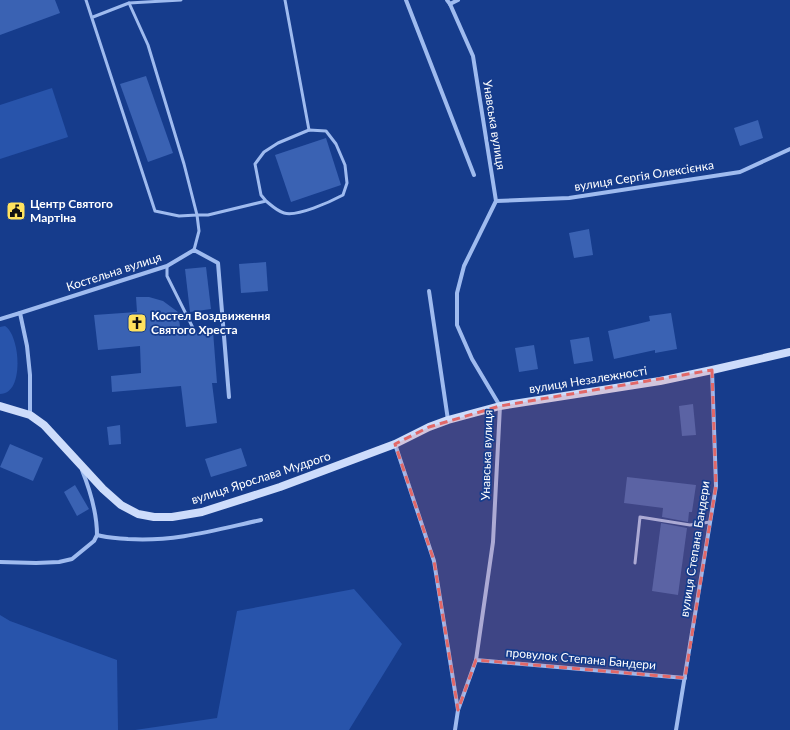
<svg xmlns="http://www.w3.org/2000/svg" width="790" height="730" viewBox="0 0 790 730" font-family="Lato,sans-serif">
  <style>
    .green { fill: #2854ab }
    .building { fill: #3a62b3 }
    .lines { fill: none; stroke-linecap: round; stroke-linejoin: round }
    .lane { stroke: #9fbbef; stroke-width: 3 }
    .street { stroke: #9fbbef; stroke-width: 4 }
    .secondary { stroke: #cddcfb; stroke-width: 8 }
    .marked { fill: #e26868; fill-opacity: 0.2; stroke: #e26868; stroke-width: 3; stroke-dasharray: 8 5; stroke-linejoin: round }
    .labels { text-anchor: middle; stroke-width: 3.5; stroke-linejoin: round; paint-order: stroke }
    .street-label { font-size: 12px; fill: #fff; stroke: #163c8c }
    .poi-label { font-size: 12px; font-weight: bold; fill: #fff; stroke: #163c8c; text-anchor: start }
  </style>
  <rect width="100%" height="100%" fill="#163c8c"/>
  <g class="green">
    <path d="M52,88L68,137L0,159V105Z"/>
    <path d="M5,326C20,335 25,394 0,394V327Z"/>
    <path d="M354,589L402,644L349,730H135L217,718L237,611Z"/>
    <path d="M0,615L10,621L117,660L118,730H0Z"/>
  </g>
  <g class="building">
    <path d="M0,0H55L60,13L0,35Z"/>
    <path d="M146,76L173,153L148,162L120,84Z"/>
    <path d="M758,120L763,138L740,146L734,128Z"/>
    <path d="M326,138L341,185L291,202L275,155Z"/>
    <path d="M589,229L593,255L574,258L569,233Z"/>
    <path d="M266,262L268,291L241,293L239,264Z"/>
    <path d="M206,267L211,309L190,312L185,269Z"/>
    <path d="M136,297H149L163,301L178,312L181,334L213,331L217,383H212L217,423L186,427L181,386L112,392L111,376L141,373L140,346L98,350L94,315L137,312Z"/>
    <path d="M671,313L677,349L655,353V350L614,359L608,331L650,321L649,316Z"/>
    <path d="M589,337L593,361L574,364L570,340Z"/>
    <path d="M534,345L538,369L519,372L515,348Z"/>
    <path d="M693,404L696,435L682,436L679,406Z"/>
    <path d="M120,425L121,444L109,445L107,427Z"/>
    <path d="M10,444L43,458L33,481L0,467Z"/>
    <path d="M241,448L247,466L211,477L205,459Z"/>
    <path d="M627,477L696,485L692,512H689L688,522L662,517L663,508L624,503Z"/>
    <path d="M75,485L89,509L77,516L64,492Z"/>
    <path d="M661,523L687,528L678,595L652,591Z"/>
  </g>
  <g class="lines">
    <g class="lane">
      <path d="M86,0L155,211L179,216L197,215L184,164L148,45L129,3"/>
      <path d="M285,0L309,130"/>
      <path d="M93,17L129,3L181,0"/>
      <path d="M194,250L199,231L197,215H208L266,201C271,205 277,211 284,213C297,217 330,202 343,195L347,183L345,165L336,144L326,131L309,130L278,143L264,152L255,164L261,195L266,201"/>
      <path d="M167,266V276L194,330"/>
      <path d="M635,563L640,517L690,525L710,522"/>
    </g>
    <g class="street">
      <path d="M406,0L474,175"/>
      <path d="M447,0L450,4L473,56L496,201L464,266L457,293V325L472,359L500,406L493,542L476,660L458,710"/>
      <path d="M450,4L458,0"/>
      <path d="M496,201L569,198L740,172L790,149"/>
      <path d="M429,291L448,420"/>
      <path d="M20,313L167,266L194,250L218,263L229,397"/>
      <path d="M0,319L20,313L27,346L30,375V415"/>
      <path d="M395,444L434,561L458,710L455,730"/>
      <path d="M82,470C90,490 97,513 97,535"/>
      <path d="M0,562L36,563L59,562L72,559L94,541L97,535C107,538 117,538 128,539C175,542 215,530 261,520"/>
      <path d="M476,660L685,678"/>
      <path d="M676,730L716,486L712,370"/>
    </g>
    <path class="secondary" d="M0,406L30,415L44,425L103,489L121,505L138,514L154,517H172L202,512L280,487L395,444L429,427L448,420L500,406L660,381L712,370L790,352"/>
  </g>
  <path class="marked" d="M712,370L716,486L685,678L476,660L458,710L434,561L395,444L429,427L500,406Z"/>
  <defs>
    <symbol id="civic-square" viewBox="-11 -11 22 22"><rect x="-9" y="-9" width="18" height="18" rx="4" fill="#ffe25e" stroke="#163c8c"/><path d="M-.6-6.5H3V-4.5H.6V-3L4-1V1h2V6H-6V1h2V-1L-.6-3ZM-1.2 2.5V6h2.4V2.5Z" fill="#111"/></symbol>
    <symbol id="church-square" viewBox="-11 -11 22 22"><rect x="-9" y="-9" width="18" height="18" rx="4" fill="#ffe25e" stroke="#163c8c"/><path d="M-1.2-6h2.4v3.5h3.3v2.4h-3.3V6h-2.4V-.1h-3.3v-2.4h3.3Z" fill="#111"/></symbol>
  </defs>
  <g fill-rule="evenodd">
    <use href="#civic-square" x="5" y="200" width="22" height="22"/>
    <use href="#church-square" x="126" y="312" width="22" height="22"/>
  </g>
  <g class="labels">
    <g class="street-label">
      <text transform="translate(494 125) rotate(81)" y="4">Унавська вулиця</text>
      <text transform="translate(644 176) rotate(-9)" y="4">вулиця Сергія Олексієнка</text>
      <text transform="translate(114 272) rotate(-18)" y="4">Костельна вулиця</text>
      <text transform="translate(588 380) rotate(-9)" y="4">вулиця Незалежності</text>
      <text transform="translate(487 455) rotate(-88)" y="4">Унавська вулиця</text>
      <text transform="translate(261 478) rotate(-18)" y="4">вулиця Ярослава Мудрого</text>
      <text transform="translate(695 549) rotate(-81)" y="4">вулиця Степана Бандери</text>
      <text transform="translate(581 659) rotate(5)" y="4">провулок Степана Бандери</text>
    </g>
    <g class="poi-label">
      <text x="30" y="208">Центр Святого<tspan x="30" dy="14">Мартіна</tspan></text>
      <text x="151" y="320">Костел Воздвиження<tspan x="151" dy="14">Святого Хреста</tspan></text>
    </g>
  </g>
</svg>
